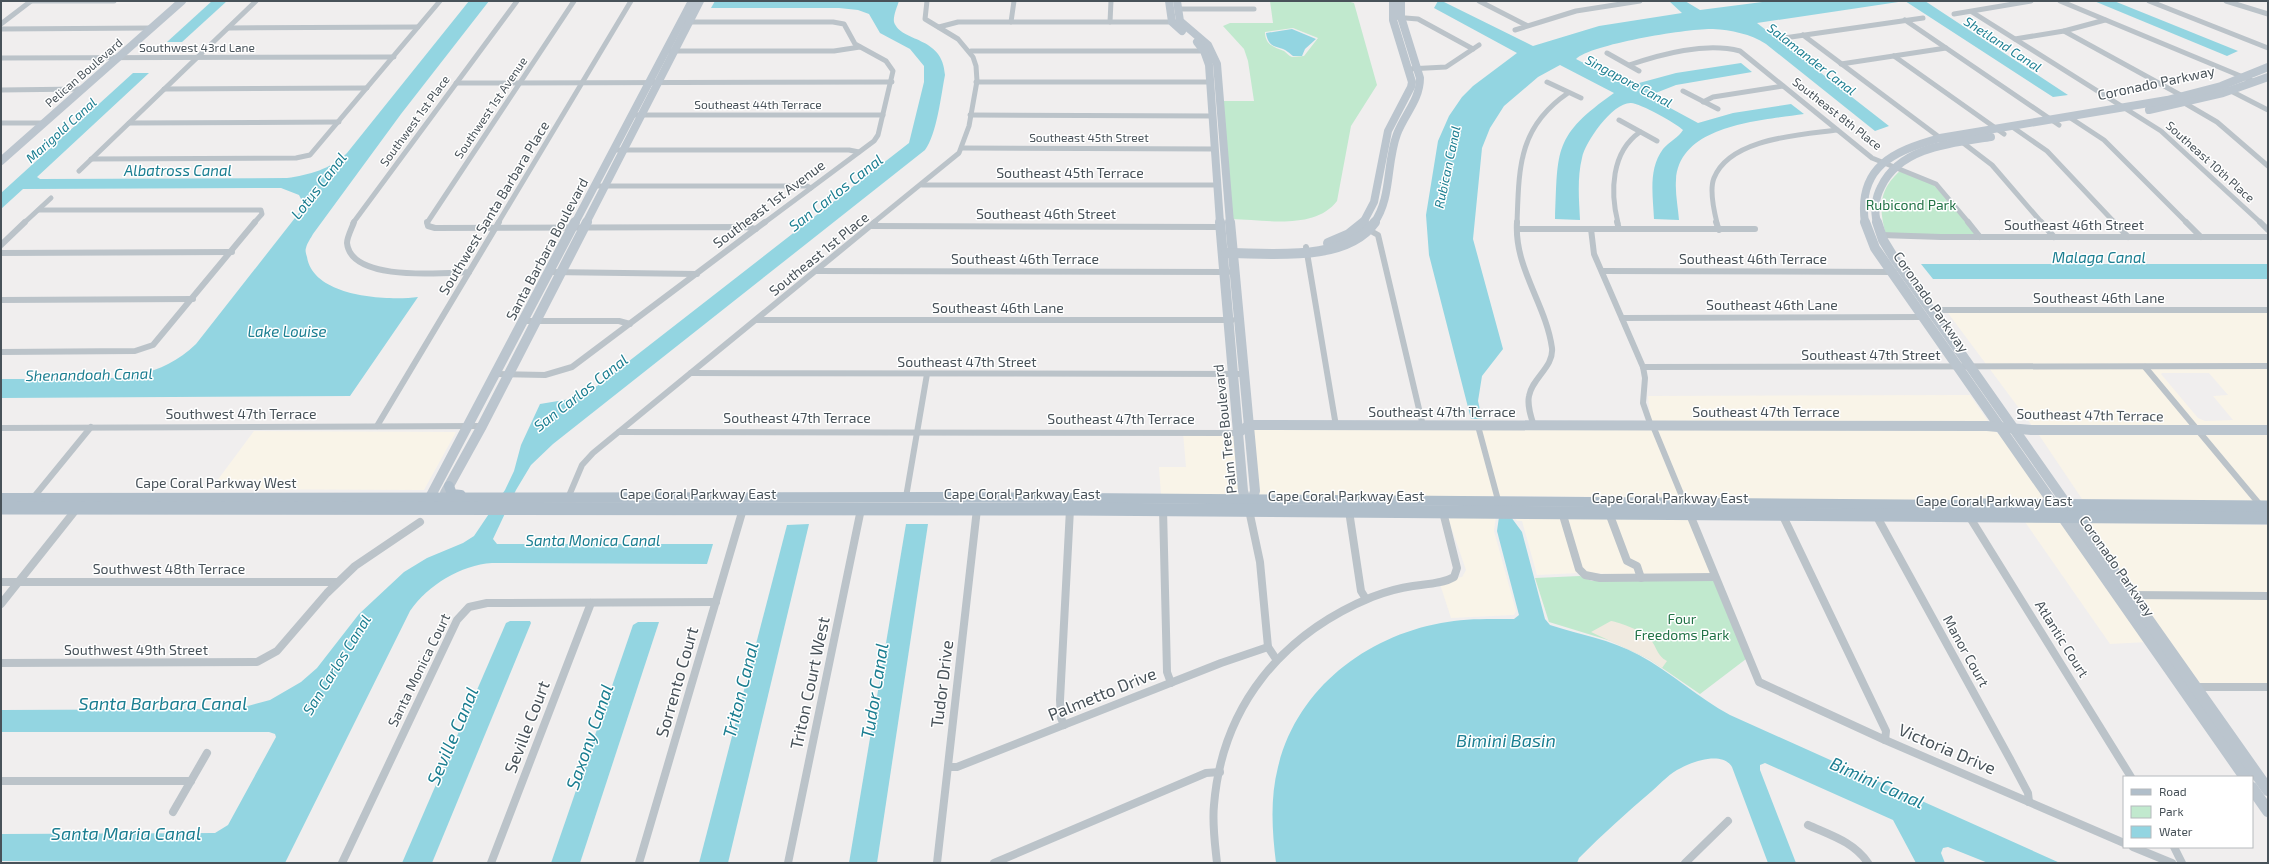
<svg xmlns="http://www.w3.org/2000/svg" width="2269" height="864" viewBox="0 0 2269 864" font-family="'Exo 2',sans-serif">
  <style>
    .commercial { fill: #f9f4e8; fill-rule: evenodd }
    .green { fill: #c1e9ce; fill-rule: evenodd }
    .sand { fill: #f0eae0 }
    .water { fill: #93d5e1 }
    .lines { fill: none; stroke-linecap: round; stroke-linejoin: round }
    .street-far2 { stroke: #bbc3c9; stroke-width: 5 }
    .street-far1 { stroke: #bbc3c9; stroke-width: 6 }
    .street { stroke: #bbc3c9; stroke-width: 8 }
    .secondary-far2 { stroke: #bbc5ce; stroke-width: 8 }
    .secondary-far1 { stroke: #bbc5ce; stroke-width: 10 }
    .secondary { stroke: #bbc5ce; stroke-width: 12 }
    .primary-far1 { stroke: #b0beca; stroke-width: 10 }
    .primary { stroke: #b0beca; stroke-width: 13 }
    .labels { text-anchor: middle; stroke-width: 3; stroke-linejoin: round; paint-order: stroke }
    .far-street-label { font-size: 12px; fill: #485259; stroke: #fff }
    .far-water-label { font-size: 13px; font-style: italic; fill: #1b7e91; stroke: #fff }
    .street-label { font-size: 14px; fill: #485259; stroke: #fff }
    .park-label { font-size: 14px; fill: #217246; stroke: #fff }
    .water-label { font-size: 15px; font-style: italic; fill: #1b7e91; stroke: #fff }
    .near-street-label { font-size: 17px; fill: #485259; stroke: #fff }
    .near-water-label { font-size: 18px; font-style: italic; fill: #1b7e91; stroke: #fff }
  </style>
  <rect width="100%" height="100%" fill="#f0eeee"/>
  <g class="commercial">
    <path d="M1945,309L2268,310V427H2033ZM2162,373H2209L2228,395L2213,396L2233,420L2205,421L2198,418L2161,374Z"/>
    <path d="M1970,395L1990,424L1651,423L1648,396Z"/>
    <path d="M1252,428L1994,430L2002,437L2048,502L1528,496H1257Z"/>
    <path d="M254,431L456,432L424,490L211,489Z"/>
    <path d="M1234,432L1241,496L1161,495L1159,467H1186L1183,433Z"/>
    <path d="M2037,432H2268V501L2082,499Z"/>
    <path d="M1447,515L1496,516L1494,531L1516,611L1514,615L1451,618L1439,581L1462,577L1466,570Z"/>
    <path d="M1514,516H1694L1719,577L1579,573L1537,575L1522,521H1517Z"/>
    <path d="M2023,519H2061L2147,642L2110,644Z"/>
    <path d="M2085,523L2268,525V691H2203Z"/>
  </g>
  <g class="green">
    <path d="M1270,1H1347L1354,3L1377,85L1351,126L1337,201C1315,230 1266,220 1232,219L1223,101H1254L1248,61L1244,49L1223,26L1230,23H1273ZM1293,28L1318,38L1304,56L1292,57C1289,56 1287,53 1284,51C1274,47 1265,45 1265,32Z"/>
    <path d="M1902,169L1930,181L1979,235H1886C1878,206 1879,189 1902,169Z"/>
    <path d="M1580,576L1592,581H1714L1746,659L1700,694L1649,659L1611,641L1549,622L1535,578Z"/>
  </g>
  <path class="sand" d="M1611,621C1619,622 1645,632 1650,639C1657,647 1657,656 1667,661L1662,668L1649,659L1591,632Z"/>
  <g class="water">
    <path d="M212,1H227L182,42H167Z"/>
    <path d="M469,1H489L401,114L313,234C311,238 307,243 306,248C305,250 306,254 307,257C313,297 387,301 418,297L350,396L1,398V379C25,379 50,379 74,379C120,379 161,378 196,344L302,209L303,203L299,195L281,188L23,189L1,209V193L133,73H149L37,177L40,179L287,178C309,175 331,169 347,153Z"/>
    <path d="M715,1H899C897,7 893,16 894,22C901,43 943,35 945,75C941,95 937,134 925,150L553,444L531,465L516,490L493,539L497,544H713L707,564L492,563C461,565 428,585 410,611L285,863L1,861V834L215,833L228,825L276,737L275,734L269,732H1V710L237,709L270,700L301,682L317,668L359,614L404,572L427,558L463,543L474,536L505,490L514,471L521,445L540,404L570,399L597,386L909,143L924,82V66L910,49L880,33L869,14L858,10L839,8H711Z"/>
    <path d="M1438,1H1442L1533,46L1599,26L1682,13L1669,1H1685L1700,10L1770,1H1925L2068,95L2053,97L1905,1L1757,23L1889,126L1875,131L1766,44C1751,34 1731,30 1713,29C1690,28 1591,44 1576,59L1628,86L1676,73L1741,63L1752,72L1676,85L1648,96L1698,123L1733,113L1791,104L1804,114C1763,120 1679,124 1676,180C1675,193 1678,207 1679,220L1654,219C1653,196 1648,169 1663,149C1669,142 1679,137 1683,130C1677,124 1640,103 1631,103C1613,102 1585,142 1582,158C1577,178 1579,200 1580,220L1555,219C1558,149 1553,136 1614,93L1560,65L1538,77L1504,106L1490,128L1482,148L1473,239L1503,349L1482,376L1478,401L1482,419H1471L1429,255L1426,215L1438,141L1449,116L1462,97L1473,86L1517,53L1434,8Z"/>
    <path d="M2094,1H2114L2238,51L2227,56Z"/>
    <path d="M1292,29L1316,39L1305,49L1302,56H1293C1291,55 1290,53 1288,52C1279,44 1269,51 1266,33Z"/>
    <path d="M1921,264H2268V279H1933Z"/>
    <path d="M1499,517H1511L1522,532L1545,619L1550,625C1581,635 1609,639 1639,655C1671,672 1698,698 1730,715L2060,863H1988L1948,847L1943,848L1941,853L1945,863H1916L1893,820L1765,763L1760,765V770L1796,863H1768L1732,767C1723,751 1693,761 1681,768C1670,773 1661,783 1652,791C1627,812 1603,834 1579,858L1577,863H1276C1272,831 1270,798 1278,767C1297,689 1365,637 1441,623C1465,618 1490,619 1514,619L1519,615L1497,531Z"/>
    <path d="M809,524L728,863H699L787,525Z"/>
    <path d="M906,524H928L877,863H849Z"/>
    <path d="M510,621H530L531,623L432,863H402L506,623Z"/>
    <path d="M638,622H659L580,863H551L633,625Z"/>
  </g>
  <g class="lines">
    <g class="street-far2">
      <path d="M31,1H114"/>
      <path d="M1479,1L1526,25"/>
      <path d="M2060,1L2255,82"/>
      <path d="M2149,1L2268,48"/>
      <path d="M2226,1L2268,14"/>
      <path d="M1177,9H1254"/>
      <path d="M1972,12L2161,131L2261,223"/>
      <path d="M1954,14L2031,1"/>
      <path d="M1393,17L1418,19L1473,49"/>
      <path d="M1905,20L2059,125"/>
      <path d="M686,22H833L844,24L855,44L886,61L893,71L878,135L874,141L764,223"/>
      <path d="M1011,22L1014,1"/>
      <path d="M1110,22L1111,1"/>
      <path d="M1,24L31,1"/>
      <path d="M939,27L958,22H1176"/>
      <path d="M228,28L418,27"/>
      <path d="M1,29L151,28"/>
      <path d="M1515,30L1576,11L1640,1"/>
      <path d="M2064,31L2186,98"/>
      <path d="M1803,35L1943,140"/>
      <path d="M1784,38L1923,18"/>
      <path d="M2015,39L2064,31L2105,20"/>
      <path d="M666,51H834L860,47"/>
      <path d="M971,51H1204"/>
      <path d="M1607,53L1639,71"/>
      <path d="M1894,56L2004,134"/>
      <path d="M1,58L394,57"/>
      <path d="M1841,64L1946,48"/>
      <path d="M1629,65C1662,54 1705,42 1740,51L1872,158L1936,184L1969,223"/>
      <path d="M1408,69L1446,67L1479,45"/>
      <path d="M976,82H1210"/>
      <path d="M1547,82L1581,98"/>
      <path d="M456,83L892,82"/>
      <path d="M164,89L367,88"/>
      <path d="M2227,89L2268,110"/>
      <path d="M1,90L82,89"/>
      <path d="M1683,91L1718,109"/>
      <path d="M2181,101L2217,122L2268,166"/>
      <path d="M1703,102L1713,97L1783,86"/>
      <path d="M632,115H883"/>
      <path d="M970,115L1212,116"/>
      <path d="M2069,117L2104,140L2187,223"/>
      <path d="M1619,120L1657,141"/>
      <path d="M1,123H44"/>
      <path d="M129,123L339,122"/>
      <path d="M2011,126L2047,151L2115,223"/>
      <path d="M1958,139L1992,165L2042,223"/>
      <path d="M962,148L1215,149"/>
      <path d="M614,150H849L859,152"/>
      <path d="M91,159L296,158L310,155L440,1"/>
      <path d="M79,171L256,1"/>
      <path d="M922,185H1218"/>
      <path d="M595,186H807L811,188"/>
      <path d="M39,210H261L262,214L254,223"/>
      <path d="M24,223L51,198"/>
      <path d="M353,223L517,1"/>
      <path d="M427,223L574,1"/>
      <path d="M498,223L631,1"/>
      <path d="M873,223L959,153L969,126L977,81L976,66L973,57L958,39L925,19L927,1"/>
      <path d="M1517,223C1519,168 1518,127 1568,93"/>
      <path d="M1618,223C1610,192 1611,152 1640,132"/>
      <path d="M1717,223C1714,211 1709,190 1714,178C1730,138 1800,135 1837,130"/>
    </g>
    <g class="street-far1">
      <path d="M354,222C352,228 347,237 347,243C351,282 441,273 469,272"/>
      <path d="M427,222L428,226L435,228L746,227L756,229"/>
      <path d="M1517,222C1514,268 1546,304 1552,348C1554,367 1532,378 1529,396C1527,406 1531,417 1534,426"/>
      <path d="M1617,222L1619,229"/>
      <path d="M1716,222L1719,230"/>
      <path d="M1968,222L1980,237"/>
      <path d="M2041,222L2054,237"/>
      <path d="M2114,222L2128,237"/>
      <path d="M2186,222L2201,237"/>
      <path d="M2260,222L2268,230"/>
      <path d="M872,226L1221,227"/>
      <path d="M1517,229H1755"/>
      <path d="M1591,229L1594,254L1643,367L1645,378L1643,403L1651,426"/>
      <path d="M1363,230H1369L1378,235L1423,426"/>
      <path d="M1881,235L1941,237H2268"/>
      <path d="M1,245L25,222"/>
      <path d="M1306,247L1336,426"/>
      <path d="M1,253L232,252"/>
      <path d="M816,271L1228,272"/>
      <path d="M1602,271L1894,272"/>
      <path d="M550,272L697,274"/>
      <path d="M1,300L193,299"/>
      <path d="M1930,310H2268"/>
      <path d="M1622,318L1922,317"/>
      <path d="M757,320H1232"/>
      <path d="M525,321H619L630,324"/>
      <path d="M1,352L135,351L153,345L255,222"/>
      <path d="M1643,367L2268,366"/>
      <path d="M2145,367L2261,506"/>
      <path d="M691,373L1243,374"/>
      <path d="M497,374L545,375L572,367L765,222"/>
      <path d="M377,426L499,222"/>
      <path d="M1478,426L1498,500"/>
      <path d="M1653,426L1686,506"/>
      <path d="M1,428L482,426"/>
      <path d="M619,432L1238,433"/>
      <path d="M906,497L927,374"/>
      <path d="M33,498L91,427"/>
      <path d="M568,498L582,465L593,453L875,222"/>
    </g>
    <g class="street">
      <path d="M1686,505L1759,682L1885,740L2124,843"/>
      <path d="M2260,505L2262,507"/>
      <path d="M1163,509L1167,672L1171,683"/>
      <path d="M1249,510L1260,562L1268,647L1276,659"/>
      <path d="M1349,511L1361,591L1366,599"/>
      <path d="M1562,512L1579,569L1585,575L1600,578L1715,577"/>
      <path d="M1609,513L1627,561L1637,566L1641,578"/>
      <path d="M1782,514L1886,731L1885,740"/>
      <path d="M1876,515L2010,759L2028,793L2029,802"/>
      <path d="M1969,516L2131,777"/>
      <path d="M1,582H337"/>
      <path d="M2128,595L2268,596"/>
      <path d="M1,604L78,507"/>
      <path d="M1,663L257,662L277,651L327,593L355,566L420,522"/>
      <path d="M2194,687H2268"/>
      <path d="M1064,725L1061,718L1060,700L1070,509"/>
      <path d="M948,767H957L1221,663L1268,647"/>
      <path d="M1,781H191"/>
      <path d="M173,812L207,753"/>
      <path d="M1808,825C1830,835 1854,842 1868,863"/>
      <path d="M2133,847L2172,863"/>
      <path d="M2174,847L2182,863"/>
      <path d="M342,863L457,620L469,607L487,603L716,602"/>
      <path d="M491,863L591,603"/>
      <path d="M639,863L743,509"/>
      <path d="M788,863L861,509"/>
      <path d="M937,863L977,509"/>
      <path d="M994,863L1206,773L1220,772"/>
      <path d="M1217,863C1215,844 1212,824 1214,805C1222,706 1282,634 1372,597C1385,592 1399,588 1413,586C1426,584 1442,584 1454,577L1457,568L1443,512"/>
      <path d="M1685,863L1728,821"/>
    </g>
    <g class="secondary-far2">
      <path d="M1169,1L1172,22L1182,31"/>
      <path d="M1177,1L1180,21L1208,45L1217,64L1230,223"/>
      <path d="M1197,42L1204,51L1209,65L1220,223"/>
      <path d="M2149,110L2223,93L2268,77"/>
      <path d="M1,161L182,1"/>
      <path d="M575,223L692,1"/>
      <path d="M586,223L700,1"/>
      <path d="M1363,223L1374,202L1388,131L1411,87L1412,82L1393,20V1"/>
      <path d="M1374,223C1392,198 1386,163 1397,134C1404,115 1420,100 1420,78L1401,17V1"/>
      <path d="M1865,223C1857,167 1893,151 1940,138L2167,100L2221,86L2268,67"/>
      <path d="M1877,223C1874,212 1875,198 1881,187C1900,147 1952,143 1991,137"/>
    </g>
    <g class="secondary-far1">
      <path d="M1220,222L1243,491L1248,506"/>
      <path d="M1230,222L1255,491L1250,506"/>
      <path d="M1865,222L1875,248L2055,506"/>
      <path d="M1877,222L1883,240L1894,258L2068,506"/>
      <path d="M1328,243L1349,234L1364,222"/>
      <path d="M1226,253C1270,253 1346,263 1375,222"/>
      <path d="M1238,433L1249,425L1987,426L2031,430H2268"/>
      <path d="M445,493L482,426L587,222"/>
      <path d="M427,503L575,222"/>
    </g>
    <g class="secondary">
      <path d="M2055,505L2245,777"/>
      <path d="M2067,505L2268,790"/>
      <path d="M2252,788L2268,811"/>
    </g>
    <g class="primary-far1">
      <path d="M449,486L452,494L461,495"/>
      <path d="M1,498L941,497L2113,506"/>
    </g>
    <g class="primary">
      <path d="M1980,505L2268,507"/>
      <path d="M1,508L1070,509L2268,518"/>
    </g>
  </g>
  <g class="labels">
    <g class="far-street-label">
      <text x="197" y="52">Southwest 43rd Lane</text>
      <text transform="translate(84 73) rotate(-41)" y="4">Pelican Boulevard</text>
      <text x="758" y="109">Southeast 44th Terrace</text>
      <text transform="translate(491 108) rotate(-56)" y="4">Southwest 1st Avenue</text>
      <text transform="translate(1837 114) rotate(38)" y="4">Southeast 8th Place</text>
      <text transform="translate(415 121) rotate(-54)" y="4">Southwest 1st Place</text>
      <text x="1089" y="142">Southeast 45th Street</text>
      <text transform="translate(2210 162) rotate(42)" y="4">Southeast 10th Place</text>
    </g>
    <g class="far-water-label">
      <text transform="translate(2003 44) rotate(33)" y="5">Shetland Canal</text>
      <text transform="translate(1812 59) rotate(38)" y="5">Salamander Canal</text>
      <text transform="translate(1629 81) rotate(28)" y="5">Singapore Canal</text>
      <text transform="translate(61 130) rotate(-42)" y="5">Marigold Canal</text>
      <text transform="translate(1447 167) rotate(-78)" y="5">Rubican Canal</text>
    </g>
    <g class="street-label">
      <text transform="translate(2156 83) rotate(-12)" y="5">Coronado Parkway</text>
      <text x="1070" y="178">Southeast 45th Terrace</text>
      <text transform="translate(769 204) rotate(-37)" y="5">Southeast 1st Avenue</text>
      <text transform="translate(494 208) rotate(-59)" y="5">Southwest Santa Barbara Place</text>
      <text x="1046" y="219">Southeast 46th Street</text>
      <text x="2074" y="230">Southeast 46th Street</text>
      <text transform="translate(547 249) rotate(-62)" y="5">Santa Barbara Boulevard</text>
      <text transform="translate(819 254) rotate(-39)" y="5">Southeast 1st Place</text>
      <text x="1025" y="264">Southeast 46th Terrace</text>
      <text x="1753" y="264">Southeast 46th Terrace</text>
      <text x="2099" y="303">Southeast 46th Lane</text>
      <text transform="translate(1931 302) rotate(55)" y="5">Coronado Parkway</text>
      <text x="1772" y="310">Southeast 46th Lane</text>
      <text x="998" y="313">Southeast 46th Lane</text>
      <text x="1871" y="360">Southeast 47th Street</text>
      <text x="967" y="367">Southeast 47th Street</text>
      <text x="1442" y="417">Southeast 47th Terrace</text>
      <text x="1766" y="417">Southeast 47th Terrace</text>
      <text x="241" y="419">Southwest 47th Terrace</text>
      <text transform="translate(2090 415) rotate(1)" y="5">Southeast 47th Terrace</text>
      <text x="797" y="423">Southeast 47th Terrace</text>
      <text x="1121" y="424">Southeast 47th Terrace</text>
      <text transform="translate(1225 429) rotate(-96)" y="5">Palm Tree Boulevard</text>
      <text x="216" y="488">Cape Coral Parkway West</text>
      <text x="698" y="499">Cape Coral Parkway East</text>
      <text x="1022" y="499">Cape Coral Parkway East</text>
      <text x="1346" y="501">Cape Coral Parkway East</text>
      <text x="1670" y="503">Cape Coral Parkway East</text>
      <text x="1994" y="506">Cape Coral Parkway East</text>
      <text transform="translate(2117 566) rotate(55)" y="5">Coronado Parkway</text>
      <text x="169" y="574">Southwest 48th Terrace</text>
      <text transform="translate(2062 639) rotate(58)" y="5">Atlantic Court</text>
      <text x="136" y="655">Southwest 49th Street</text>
      <text transform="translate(1966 651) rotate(61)" y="5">Manor Court</text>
      <text transform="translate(419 670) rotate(-64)" y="5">Santa Monica Court</text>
    </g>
    <g class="park-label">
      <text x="1911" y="210">Rubicond Park</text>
      <text x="1682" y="624">Four<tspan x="1682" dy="16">Freedoms Park</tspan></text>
    </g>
    <g class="water-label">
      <text x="178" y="176">Albatross Canal</text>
      <text transform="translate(319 186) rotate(-52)" y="5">Lotus Canal</text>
      <text transform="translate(836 193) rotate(-38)" y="5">San Carlos Canal</text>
      <text x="2099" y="263">Malaga Canal</text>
      <text x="287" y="337">Lake Louise</text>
      <text transform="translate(89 375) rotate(-1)" y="5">Shenandoah Canal</text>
      <text transform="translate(581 393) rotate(-38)" y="5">San Carlos Canal</text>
      <text x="593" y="546">Santa Monica Canal</text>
      <text transform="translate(337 665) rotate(-58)" y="5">San Carlos Canal</text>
    </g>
    <g class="near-street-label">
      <text transform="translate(677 682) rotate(-74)" y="6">Sorrento Court</text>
      <text transform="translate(810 683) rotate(-78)" y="6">Triton Court West</text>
      <text transform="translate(942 684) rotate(-83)" y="6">Tudor Drive</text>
      <text transform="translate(1102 694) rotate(-22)" y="6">Palmetto Drive</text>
      <text transform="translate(527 727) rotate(-69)" y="6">Seville Court</text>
      <text transform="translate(1947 749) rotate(23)" y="6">Victoria Drive</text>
    </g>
    <g class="near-water-label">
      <text transform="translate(741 690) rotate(-76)" y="6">Triton Canal</text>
      <text transform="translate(875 691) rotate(-81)" y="6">Tudor Canal</text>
      <text x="163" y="710">Santa Barbara Canal</text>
      <text transform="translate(453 736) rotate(-67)" y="6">Seville Canal</text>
      <text transform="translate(590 737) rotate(-71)" y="6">Saxony Canal</text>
      <text x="1506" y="747">Bimini Basin</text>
      <text transform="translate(1877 783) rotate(24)" y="6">Bimini Canal</text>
      <text x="126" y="840">Santa Maria Canal</text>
    </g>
  </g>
  <rect width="2269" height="864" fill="none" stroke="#485259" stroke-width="4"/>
  <rect x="2123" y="776" width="130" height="72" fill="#ffffff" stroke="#b6babd"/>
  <rect x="2131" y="789" width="20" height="6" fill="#b0beca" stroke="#b6babd"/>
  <text x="2159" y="796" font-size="12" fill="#485259">Road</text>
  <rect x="2131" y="806" width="20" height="12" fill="#c1e9ce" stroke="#b6babd"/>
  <text x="2159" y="816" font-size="12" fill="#485259">Park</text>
  <rect x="2131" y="826" width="20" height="12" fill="#93d5e1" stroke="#b6babd"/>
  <text x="2159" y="836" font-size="12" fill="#485259">Water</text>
</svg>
